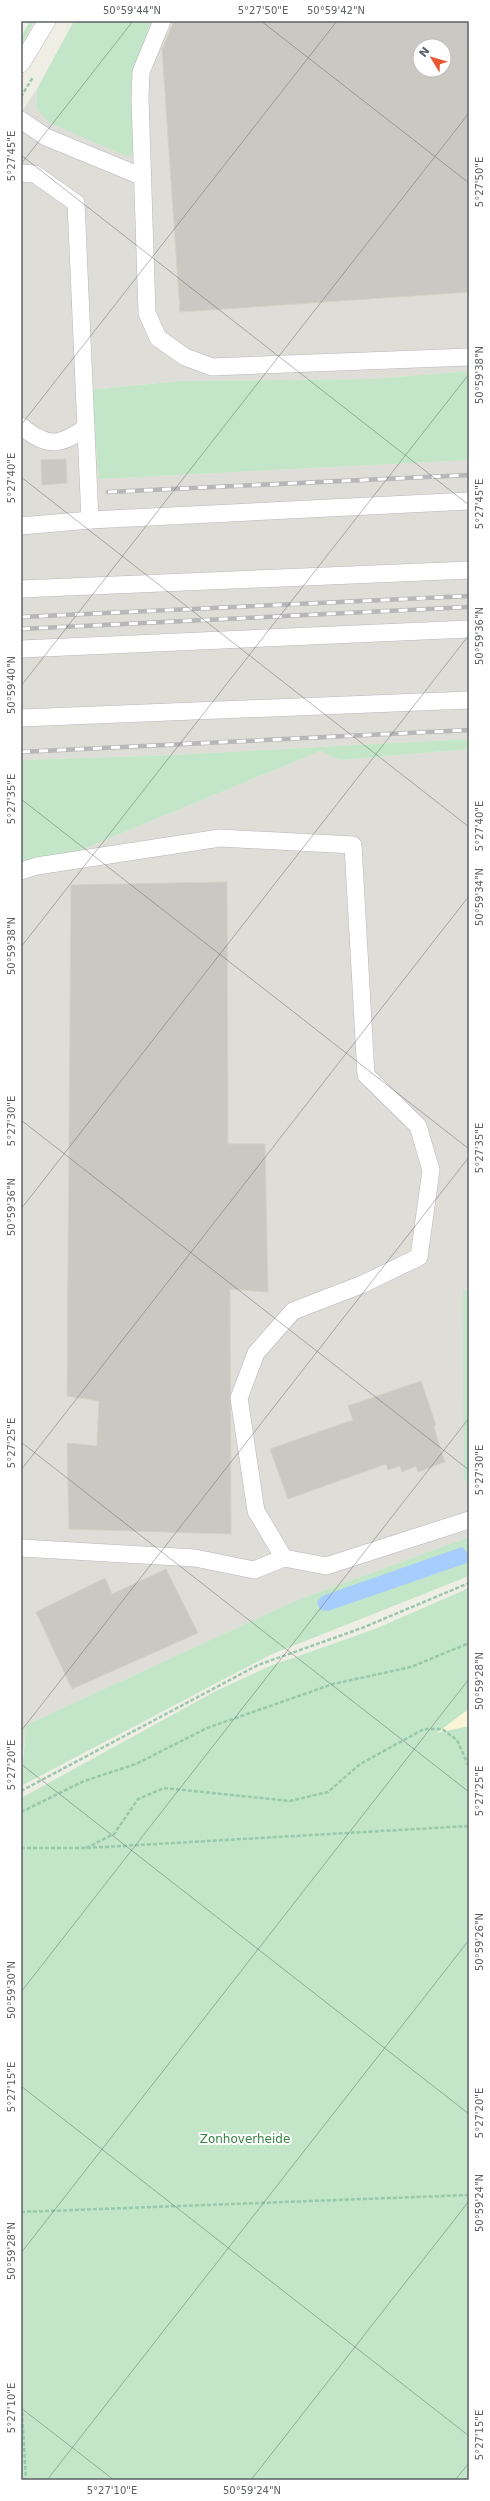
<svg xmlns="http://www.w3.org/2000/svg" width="490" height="2501" viewBox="0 0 490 2501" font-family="'DejaVu Sans',sans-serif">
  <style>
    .industrial { fill: #deddd7; fill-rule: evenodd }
    .green { fill: #c2e6c7 }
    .sand { fill: #faf6d5 }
    .water { fill: #a6cdfe }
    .building { fill: #cac8c2; stroke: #d4d1c3; fill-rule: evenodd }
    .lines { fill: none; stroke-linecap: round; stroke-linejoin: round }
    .minor-casing { stroke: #b6b7bc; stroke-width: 18 }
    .path { stroke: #9bc7ad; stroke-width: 2.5; stroke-dasharray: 4 2; stroke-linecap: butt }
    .minor { stroke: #fff; stroke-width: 17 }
    .rail-casing { stroke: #b6b7b7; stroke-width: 4.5 }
    .rail { stroke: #fff; stroke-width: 3; stroke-dasharray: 9; stroke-linecap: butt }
    .ticks { fill: none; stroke: #5d6065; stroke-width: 1; stroke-opacity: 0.45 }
    .labels { text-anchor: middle; stroke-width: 4; stroke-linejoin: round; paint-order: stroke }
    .park-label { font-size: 12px; fill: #368443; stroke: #fff }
    .neatline { fill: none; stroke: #5d6065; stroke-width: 1.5 }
    .ticks-label { font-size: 10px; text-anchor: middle; fill: #5d6065 }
  </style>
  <rect width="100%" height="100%" fill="#efeee5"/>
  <g class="industrial">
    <path d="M151,21H469V371L372,379L178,381L91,390L99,479L469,460V739L173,755L21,760V113L37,89L36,108L138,147L131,81ZM420,46H444V70H420Z"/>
    <path d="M469,749V1292L464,1289V1477L469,1490V1537L295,1601L26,1725L21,1772V875L320,751L340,760Z"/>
  </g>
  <g class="green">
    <path d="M30,21H35L21,46V37Z"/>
    <path d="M74,21H151L131,81L138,147L129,157L50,123L36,108L37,89Z"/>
    <path d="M469,371V460L99,479L91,390L178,381L372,379Z"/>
    <path d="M469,739V749L340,760L320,751L21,875V760L173,755Z"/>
    <path d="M463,1289L469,1292V1490L464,1477Z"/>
    <path d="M469,1537V1576L270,1655L21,1786L26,1725L295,1601Z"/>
    <path d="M469,1588V1709L438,1732L469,1726V2480H21V1798L216,1691L270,1666L375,1629Z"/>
  </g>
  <path class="sand" d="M469,1709V1726L437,1733Z"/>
  <path class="water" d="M462,1547L469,1554L467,1563L328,1611L320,1610L317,1602L322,1596Z"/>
  <g class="building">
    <path d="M174,21H469V292L180,312L162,49ZM420,46H444V70H420Z"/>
    <path d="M66,459L67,483L42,485L41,460Z"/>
    <path d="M227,882L228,1144H265L268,1292L230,1289L231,1534L69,1529L67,1443L97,1446L99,1401L67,1396L71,885Z"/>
    <path d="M421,1381L436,1425L434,1426L437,1438L445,1462L418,1472L416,1466L402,1472L400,1466L388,1470L386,1464L288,1499L270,1449L353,1420L348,1406Z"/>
    <path d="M166,1569L198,1633L72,1689L36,1612L105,1578L112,1594Z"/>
  </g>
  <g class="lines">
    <defs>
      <g id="minor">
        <path d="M162,21L141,72L140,99L147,313L158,338L185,357L212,367L469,357"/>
        <path d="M21,64L47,21"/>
        <path d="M21,120L46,137L143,177"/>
        <path d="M21,173L35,174L76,203L90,520L469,501"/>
        <path d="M21,426C46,447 60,447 86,427"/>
        <path d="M21,526L90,520"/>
        <path d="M21,589L469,570"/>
        <path d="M21,649L469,629"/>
        <path d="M21,718L469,700"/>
        <path d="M21,871L37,866L220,838L353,845L366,1075L418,1126L431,1170L419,1257L363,1284L293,1311L256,1353L239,1398L256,1511L284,1558"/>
        <path d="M21,1548L195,1558L254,1570L284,1558L326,1566L469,1520"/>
      </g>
    </defs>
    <use href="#minor" class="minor-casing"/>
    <g class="path">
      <path d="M21,97L33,77"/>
      <path d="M21,1791L258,1665L362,1628L469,1583"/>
      <path d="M21,1812L84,1781L136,1764L207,1728L333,1684L411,1667L469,1643"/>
      <path d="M21,1848H86L469,1826"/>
      <path d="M86,1848L114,1834L138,1799L164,1788L290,1801L328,1792L360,1764L424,1729H442L457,1740L469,1767"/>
      <path d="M21,2212L469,2195"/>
      <path d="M21,2394L26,2480"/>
    </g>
    <use href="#minor" class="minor"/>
    <defs>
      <g id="rail">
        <path d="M108,492L469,475"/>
        <path d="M21,617L469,596"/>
        <path d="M21,629L469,607"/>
        <path d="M21,752L469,730"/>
      </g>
    </defs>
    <use href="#rail" class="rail-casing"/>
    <use href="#rail" class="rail"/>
  </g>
  <path class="ticks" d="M261,21L469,183M21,155L469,505M21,164L133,21M21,425L337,21M21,477L469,827M21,686L469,113M21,799L469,1149M21,947L469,374M21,1120L469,1470M21,1209L469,635M21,1442L469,1792M21,1470L469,896M21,1731L469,1157M21,1764L469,2114M21,1992L469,1418M21,2086L469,2436M21,2253L469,1679M21,2408L114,2480M47,2480L469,1940M251,2480L469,2201M455,2480L469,2463"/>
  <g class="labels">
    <g class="park-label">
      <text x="245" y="2143">Zonhoverheide</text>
    </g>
  </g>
  <rect width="490" height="2501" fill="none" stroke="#ffffff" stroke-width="44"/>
  <g transform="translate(432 58) rotate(308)"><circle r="19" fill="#ffffff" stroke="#bebfc1"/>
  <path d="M0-3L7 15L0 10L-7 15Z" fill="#e85833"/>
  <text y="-6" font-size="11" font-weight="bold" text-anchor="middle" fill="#5d6065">N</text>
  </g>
  <rect x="22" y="22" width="446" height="2457" class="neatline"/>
  <g class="ticks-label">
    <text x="132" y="14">50°59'44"N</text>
    <text x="263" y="14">5°27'50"E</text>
    <text x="336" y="14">50°59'42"N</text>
    <text transform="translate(11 156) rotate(-90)" y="4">5°27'45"E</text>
    <text transform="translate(479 182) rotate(-90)" y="4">5°27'50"E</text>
    <text transform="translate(479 375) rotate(-90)" y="4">50°59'38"N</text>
    <text transform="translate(11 478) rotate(-90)" y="4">5°27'40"E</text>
    <text transform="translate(479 504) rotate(-90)" y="4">5°27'45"E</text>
    <text transform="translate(479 636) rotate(-90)" y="4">50°59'36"N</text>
    <text transform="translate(11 685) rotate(-90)" y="4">50°59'40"N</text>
    <text transform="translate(11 799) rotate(-90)" y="4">5°27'35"E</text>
    <text transform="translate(479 826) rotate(-90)" y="4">5°27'40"E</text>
    <text transform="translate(479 897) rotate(-90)" y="4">50°59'34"N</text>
    <text transform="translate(11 946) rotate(-90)" y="4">50°59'38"N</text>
    <text transform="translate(11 1121) rotate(-90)" y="4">5°27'30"E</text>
    <text transform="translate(479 1148) rotate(-90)" y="4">5°27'35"E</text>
    <text transform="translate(11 1207) rotate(-90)" y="4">50°59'36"N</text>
    <text transform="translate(11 1443) rotate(-90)" y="4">5°27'25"E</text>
    <text transform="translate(479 1470) rotate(-90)" y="4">5°27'30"E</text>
    <text transform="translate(479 1681) rotate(-90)" y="4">50°59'28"N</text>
    <text transform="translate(11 1765) rotate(-90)" y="4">5°27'20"E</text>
    <text transform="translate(479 1791) rotate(-90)" y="4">5°27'25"E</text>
    <text transform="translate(479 1942) rotate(-90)" y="4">50°59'26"N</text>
    <text transform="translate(11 1990) rotate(-90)" y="4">50°59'30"N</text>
    <text transform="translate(11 2087) rotate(-90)" y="4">5°27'15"E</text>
    <text transform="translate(479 2113) rotate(-90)" y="4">5°27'20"E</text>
    <text transform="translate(479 2203) rotate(-90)" y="4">50°59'24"N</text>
    <text transform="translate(11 2251) rotate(-90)" y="4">50°59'28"N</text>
    <text transform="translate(11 2408) rotate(-90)" y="4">5°27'10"E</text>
    <text transform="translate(479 2435) rotate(-90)" y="4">5°27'15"E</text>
    <text x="112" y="2494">5°27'10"E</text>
    <text x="252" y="2494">50°59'24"N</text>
  </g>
</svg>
